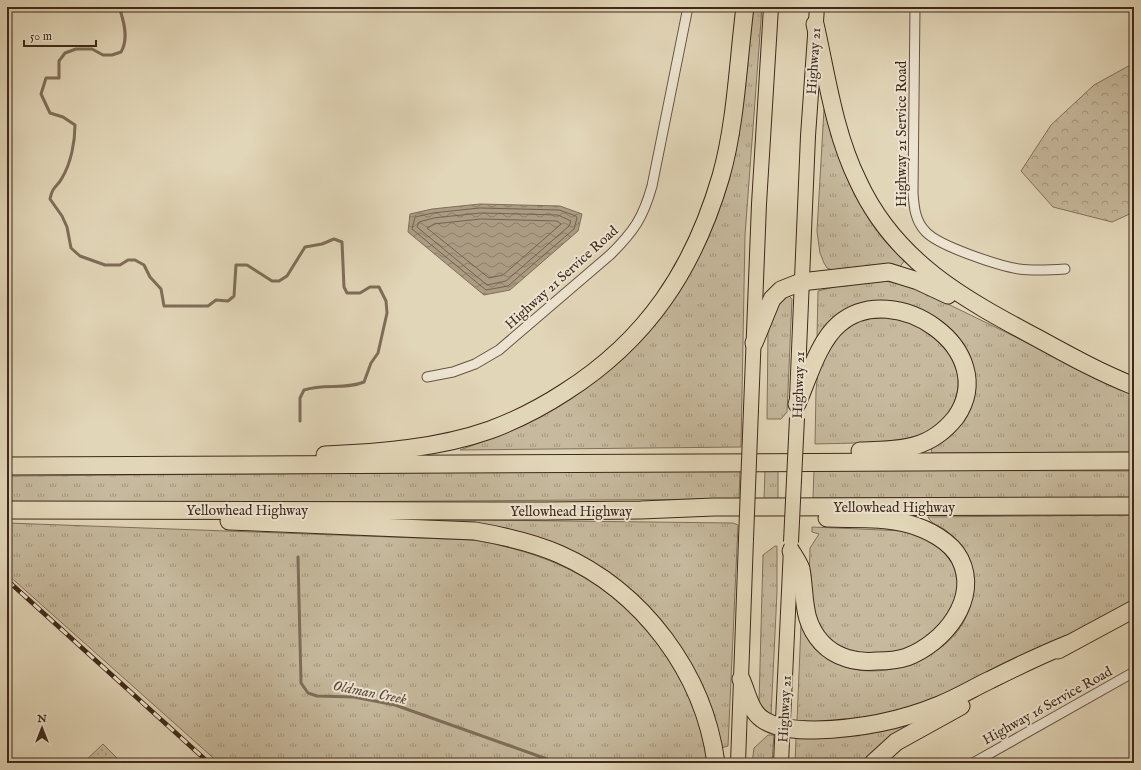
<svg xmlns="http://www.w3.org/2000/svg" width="1141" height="770" viewBox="0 0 1141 770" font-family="'IM FELL English',serif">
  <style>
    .grass { fill: url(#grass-tufts); stroke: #82715c }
    .forest { fill: url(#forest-crowns); stroke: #82715c }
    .park { fill: url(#park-dots); stroke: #82715c }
    .water { fill: url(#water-waves); stroke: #7f6d58 }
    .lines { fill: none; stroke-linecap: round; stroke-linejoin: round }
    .shore { stroke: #74624e; stroke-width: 1 }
    .stream { stroke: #7f6d58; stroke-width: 3 }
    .street-casing { stroke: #675442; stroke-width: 11 }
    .primary-casing { stroke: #3e291a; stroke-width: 16 }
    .highway-casing { stroke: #3e291a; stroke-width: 19 }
    .street { stroke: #ece4d1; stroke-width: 9 }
    .primary { stroke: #e2d6b8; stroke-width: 14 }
    .highway { stroke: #e2d6b8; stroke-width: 17 }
    .rail-casing { stroke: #3e291a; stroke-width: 4.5 }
    .rail { stroke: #ece4d1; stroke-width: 3; stroke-dasharray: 9; stroke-linecap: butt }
    .primary-bridge-casing { stroke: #3e291a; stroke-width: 16; stroke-linecap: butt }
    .primary-bridge { stroke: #e2d6b8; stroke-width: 14 }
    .labels { text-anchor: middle; stroke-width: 4; stroke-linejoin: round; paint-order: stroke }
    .street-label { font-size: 14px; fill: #3e291a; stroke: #ece4d1 }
    .water-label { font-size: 15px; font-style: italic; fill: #5e4b39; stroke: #ece4d1 }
  </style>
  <defs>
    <pattern id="grass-tufts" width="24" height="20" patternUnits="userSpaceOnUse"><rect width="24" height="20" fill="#c6b99d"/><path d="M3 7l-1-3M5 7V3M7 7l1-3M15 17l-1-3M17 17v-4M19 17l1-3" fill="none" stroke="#a2967f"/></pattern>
    <pattern id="forest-crowns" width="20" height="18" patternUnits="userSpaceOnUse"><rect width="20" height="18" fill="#c6b99d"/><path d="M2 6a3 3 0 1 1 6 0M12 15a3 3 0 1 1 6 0" fill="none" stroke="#a2967f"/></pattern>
    <pattern id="park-dots" width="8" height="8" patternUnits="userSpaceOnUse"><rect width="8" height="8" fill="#c6b99d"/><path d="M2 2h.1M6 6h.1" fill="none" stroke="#a2967f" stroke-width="1.8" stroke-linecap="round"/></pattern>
    <pattern id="water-waves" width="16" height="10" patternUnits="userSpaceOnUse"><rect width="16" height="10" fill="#aa9b82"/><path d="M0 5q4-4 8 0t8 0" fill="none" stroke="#8c7e6a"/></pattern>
  </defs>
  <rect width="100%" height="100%" fill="#e2d6b8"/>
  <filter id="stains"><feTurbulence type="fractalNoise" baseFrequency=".005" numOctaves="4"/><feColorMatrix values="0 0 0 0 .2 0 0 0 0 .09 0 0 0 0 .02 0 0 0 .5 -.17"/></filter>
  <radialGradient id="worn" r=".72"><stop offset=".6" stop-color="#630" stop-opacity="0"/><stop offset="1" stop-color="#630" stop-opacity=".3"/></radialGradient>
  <g class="grass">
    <path d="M753,7H762L745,235L741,447L460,450L508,432L589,384L703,247Z"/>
    <path d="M827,108C838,160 862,228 905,260L899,268L835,271L827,268L824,263L820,253L817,231L824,109Z"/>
    <path d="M879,280L911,286L1038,348L1134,391V452L932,453L931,449C938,444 948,439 954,433C961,424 966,414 970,404C986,355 950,317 904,306C891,303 876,299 862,303C844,309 831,325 817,338L818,291L854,282Z"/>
    <path d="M789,296L792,299L787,412L781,419H767L768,331L780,298Z"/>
    <path d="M898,317C909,323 925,328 936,336C970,363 964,415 924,433C900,444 843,443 815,444L816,390L819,364L838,332L862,319Z"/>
    <path d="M765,469H778V499H764Z"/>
    <path d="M740,470L739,499L7,504V476Z"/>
    <path d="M814,470L1134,471V498H813Z"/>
    <path d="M1134,515V602L933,701L863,721L797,722L801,625H803C812,633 837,663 846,667C886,681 949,657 966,617C968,612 972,603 971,597C970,583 965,560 960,546C958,540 951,535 947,531C940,526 931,524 928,517Z"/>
    <path d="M394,519L733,523L738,525L728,746L721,748L701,690L589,564Z"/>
    <path d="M7,523L473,540C515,547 558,560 595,584C634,610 670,653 689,696C699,718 704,740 709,763H219L7,574Z"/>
    <path d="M812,527L906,531L921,535L941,549L952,563L960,580L952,615L912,650L859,655L833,643L818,626L809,584L810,548L819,534L812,532Z"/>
    <path d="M775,546H777V592L771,716L759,703L763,555Z"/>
    <path d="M918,722L864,763H795L796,739L798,737L851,736Z"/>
    <path d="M768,735H774L772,763H752L754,748Z"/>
  </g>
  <path class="forest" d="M1134,63V212L1112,222L1053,207L1021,171L1051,125L1094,85Z"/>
  <path class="park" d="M103,744L122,763H83Z"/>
  <path class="water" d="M480,204L560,206L582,214L578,231L533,270L510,290L484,295L408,232L410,214L432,209Z"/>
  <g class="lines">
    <g class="shore">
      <path d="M480,208L559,210L576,216L577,218L574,229L508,286L486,290L412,229L415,217L433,213Z"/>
      <path d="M481,213L558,215L571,221L569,226L506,281L487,285L417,227L419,222L434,218Z"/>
      <path d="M481,219L557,221L561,224L503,275L489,278L427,228L435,224Z"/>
    </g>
    <g class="stream">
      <path d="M119,7C124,21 129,39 121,52L112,55H103L92,49H76L65,53L59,61V78H46L41,94L50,113L63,117L75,125C75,142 71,163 62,178C56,189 53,185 50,199L62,216L67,227L71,248L80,256L105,265H120L128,260H135L144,265L150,277L161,289L164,306H208L216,300L228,301L234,296L236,265H247L272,281H279L287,276L305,247L322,244L334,239L342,242L344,287L347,293H360L370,287H379L386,301L387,313L378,353L371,363L364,382C345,390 324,383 304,390L300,398V421"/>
      <path d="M298,557L301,683L308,693L317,696L354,697L395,705L558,763"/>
    </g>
    <defs>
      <g id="street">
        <path d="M915,7L913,193C914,207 915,221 926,232C939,246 999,266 1019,269C1034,271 1050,270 1065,269"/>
        <path d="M427,377L453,372L475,364L499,350L611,254C634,231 643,218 652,186L688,7"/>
        <path d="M973,763L1134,672"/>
      </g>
      <g id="primary">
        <path d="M797,398L808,136L817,7"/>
        <path d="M751,409L759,204L771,7"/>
        <path d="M738,763L746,539"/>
        <path d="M781,763L791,548"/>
      </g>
      <g id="highway">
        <path d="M815,24C827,77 834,132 858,181C895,262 964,299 1039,339C1070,356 1101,373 1134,386"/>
        <path d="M754,343L772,299L781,290L801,282L889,272L918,281L948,295"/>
        <path d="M797,404C808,379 818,342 839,324C894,277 1002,350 956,417C945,431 932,441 914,446C897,451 878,450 860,451"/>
        <path d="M325,455C379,453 439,448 490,430C517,420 542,407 565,392C647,340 694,269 721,176C736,123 738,62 745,7"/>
        <path d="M7,466L1134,461"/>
        <path d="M7,510L545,511L641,510L714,507L1134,506"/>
        <path d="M229,521L475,531C504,536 532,542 559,554C643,591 704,673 716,763"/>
        <path d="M791,551C794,556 799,563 801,569C806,597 801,620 822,643C836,658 857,663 877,661C887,661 898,660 907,657C944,643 980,599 960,559C951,541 927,529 909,524C883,517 854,519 827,518"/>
        <path d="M1058,650L1134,609"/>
        <path d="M741,679C747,692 750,711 762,719C776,729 798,730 815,730C857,729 900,721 939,705C957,698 973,688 990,680C1016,667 1041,655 1068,644"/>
        <path d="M873,763L896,742L961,706"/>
      </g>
    </defs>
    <use href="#street" class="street-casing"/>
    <use href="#primary" class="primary-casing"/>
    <use href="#highway" class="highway-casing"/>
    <use href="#street" class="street"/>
    <use href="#primary" class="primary"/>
    <use href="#highway" class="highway"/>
    <defs>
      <path id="rail" d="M7,580L209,763"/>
    </defs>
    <use href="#rail" class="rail-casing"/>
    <use href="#rail" class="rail"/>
    <defs>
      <g id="primary-bridge">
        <path d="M746,539L751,409"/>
        <path d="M791,542L797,418"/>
      </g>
    </defs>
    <use href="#primary-bridge" class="primary-bridge-casing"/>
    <use href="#primary-bridge" class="primary-bridge"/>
  </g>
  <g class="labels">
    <g class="street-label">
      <text transform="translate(813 61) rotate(-86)" y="5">Highway 21</text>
      <text transform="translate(901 134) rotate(-90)" y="5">Highway 21 Service Road</text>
      <text transform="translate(561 277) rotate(-42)" y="5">Highway 21 Service Road</text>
      <text transform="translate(798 385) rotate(-88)" y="5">Highway 21</text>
      <text x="894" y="512">Yellowhead Highway</text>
      <text x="247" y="515">Yellowhead Highway</text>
      <text x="571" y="516">Yellowhead Highway</text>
      <text transform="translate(1047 705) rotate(-29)" y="5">Highway 16 Service Road</text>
      <text transform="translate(784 709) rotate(-87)" y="5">Highway 21</text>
    </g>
    <g class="water-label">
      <text transform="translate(370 692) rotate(11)" y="5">Oldman Creek</text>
    </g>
  </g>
  <rect width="1141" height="770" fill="none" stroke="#e2d6b8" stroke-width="24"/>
  <rect x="8" y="8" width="1125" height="754" fill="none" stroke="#3e291a" stroke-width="2"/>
  <rect x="12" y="12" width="1117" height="746" fill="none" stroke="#3e291a"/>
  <g transform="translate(42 728)" stroke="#ece4d1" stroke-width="3" paint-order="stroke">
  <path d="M0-3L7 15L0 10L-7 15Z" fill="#3e291a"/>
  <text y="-6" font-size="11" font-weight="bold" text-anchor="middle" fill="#3e291a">N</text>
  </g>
  <path d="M24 40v6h72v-6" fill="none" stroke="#3e291a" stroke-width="2"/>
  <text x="30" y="40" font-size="12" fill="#3e291a" stroke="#ece4d1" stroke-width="3" paint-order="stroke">50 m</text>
  <rect width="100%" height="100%" filter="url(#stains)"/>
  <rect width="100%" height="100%" fill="url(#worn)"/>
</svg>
